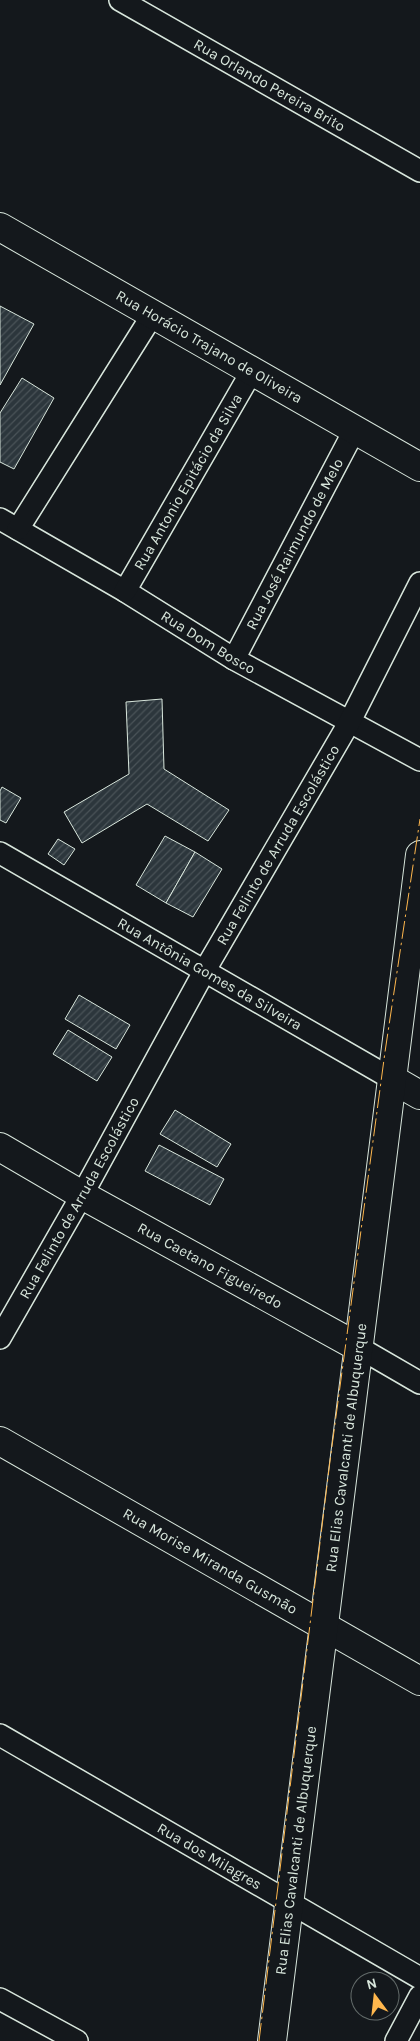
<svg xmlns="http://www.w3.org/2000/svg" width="420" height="2041" viewBox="0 0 420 2041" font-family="Karla,sans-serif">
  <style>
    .building { fill: url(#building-hatch); stroke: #d8e6dc }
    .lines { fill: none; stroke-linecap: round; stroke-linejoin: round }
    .street-casing { stroke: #d8e6dc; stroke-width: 24 }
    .secondary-casing { stroke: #d8e6dc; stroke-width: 30 }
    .street { stroke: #14181c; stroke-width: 21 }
    .secondary { stroke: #14181c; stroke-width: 28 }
    .power { stroke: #ffb74d; stroke-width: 1; stroke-dasharray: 18 4 2.5 4; stroke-linecap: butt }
    .labels { text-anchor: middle; stroke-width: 4; stroke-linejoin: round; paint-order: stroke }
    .street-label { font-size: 15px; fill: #d8e6dc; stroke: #14181c }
  </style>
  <defs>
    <pattern id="building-hatch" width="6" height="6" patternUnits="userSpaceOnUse" patternTransform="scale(1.25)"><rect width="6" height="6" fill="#2c363c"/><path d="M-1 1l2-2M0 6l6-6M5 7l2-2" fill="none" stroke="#4a5358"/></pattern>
  </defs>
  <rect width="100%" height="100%" fill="#14181c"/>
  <g class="building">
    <path d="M0,306L34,324L0,385Z"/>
    <path d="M22,378L54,398L14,469L0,462V413Z"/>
    <path d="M162,699L164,769L229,810L208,841L147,804L82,843L64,812L129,774L126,702Z"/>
    <path d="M2,787L21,798L6,823L0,820V791Z"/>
    <path d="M165,836L195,852L166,903L136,885Z"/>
    <path d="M58,839L75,849L64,865L48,854Z"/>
    <path d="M195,852L222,869L193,917L166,903Z"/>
    <path d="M79,995L130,1025L116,1049L65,1019Z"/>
    <path d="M68,1030L112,1057L97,1081L53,1054Z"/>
    <path d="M175,1110L231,1144L217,1167L160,1134Z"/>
    <path d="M159,1145L224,1179L210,1205L145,1171Z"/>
  </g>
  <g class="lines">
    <defs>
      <g id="street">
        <path id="s1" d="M120,0L420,171"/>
        <path id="s2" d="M0,519L125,591L234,659L420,760"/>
        <path d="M18,529L153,314"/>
        <path id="s3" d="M125,591L252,371"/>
        <path id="s4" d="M234,659L355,429"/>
        <path id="s5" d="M0,853L392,1079"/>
        <path id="s6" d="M0,1338L82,1195L205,970L349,723L420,583"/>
        <path d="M358,1347L420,1383"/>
        <path id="s7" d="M0,1735L420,1978"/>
        <path d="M0,1999L77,2041"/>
        <path d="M396,2041L420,1996"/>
      </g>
      <g id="secondary">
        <path id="s8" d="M0,227L420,467"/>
        <path d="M392,1079L420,1095"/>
        <path id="s9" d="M0,1147L82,1195L358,1347"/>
        <path id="s10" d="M0,1441L420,1681"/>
        <path id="s11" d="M272,2041L420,855"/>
      </g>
    </defs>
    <use href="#street" class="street-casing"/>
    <use href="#secondary" class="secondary-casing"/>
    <use href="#street" class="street"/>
    <use href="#secondary" class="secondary"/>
    <path class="power" d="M259,2041L330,1461L385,1052L420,819"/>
  </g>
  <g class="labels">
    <g class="street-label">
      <text dy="5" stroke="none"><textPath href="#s1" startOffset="172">Rua Orlando Pereira Brito</textPath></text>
      <text dy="5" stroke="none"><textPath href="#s8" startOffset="241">Rua Horácio Trajano de Oliveira</textPath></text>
      <text dy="5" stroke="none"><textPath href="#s3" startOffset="126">Rua Antonio Epitácio da Silva</textPath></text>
      <text dy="5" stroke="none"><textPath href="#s4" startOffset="130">Rua José Raimundo de Melo</textPath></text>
      <text dy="5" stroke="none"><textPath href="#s2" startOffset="242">Rua Dom Bosco</textPath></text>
      <text dy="5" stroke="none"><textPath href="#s6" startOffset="566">Rua Felinto de Arruda Escolástico</textPath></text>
      <text dy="5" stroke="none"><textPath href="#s5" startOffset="242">Rua Antônia Gomes da Silveira</textPath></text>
      <text dy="5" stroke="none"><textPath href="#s6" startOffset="161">Rua Felinto de Arruda Escolástico</textPath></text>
      <text dy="5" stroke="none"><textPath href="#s9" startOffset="241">Rua Caetano Figueiredo</textPath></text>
      <text dy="5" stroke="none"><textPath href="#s11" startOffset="598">Rua Elias Cavalcanti de Albuquerque</textPath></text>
      <text dy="5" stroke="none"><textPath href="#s10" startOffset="242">Rua Morise Miranda Gusmão</textPath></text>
      <text dy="5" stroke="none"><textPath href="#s11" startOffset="192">Rua Elias Cavalcanti de Albuquerque</textPath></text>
      <text dy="5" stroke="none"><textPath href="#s7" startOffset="242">Rua dos Milagres</textPath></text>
    </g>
  </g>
  <g transform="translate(375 1996) rotate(345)"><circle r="24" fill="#14181c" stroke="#626a69"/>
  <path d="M0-4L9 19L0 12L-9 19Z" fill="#ffb74d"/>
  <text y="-8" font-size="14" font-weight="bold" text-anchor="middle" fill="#d8e6dc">N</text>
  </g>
</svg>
